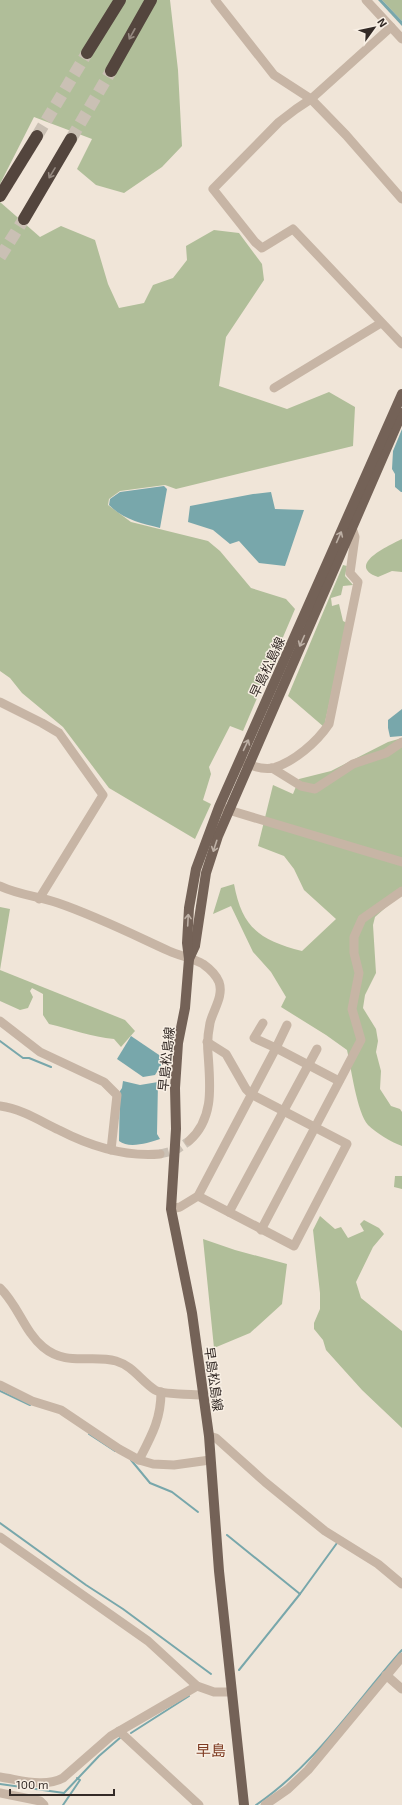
<svg xmlns="http://www.w3.org/2000/svg" width="402" height="1805" viewBox="0 0 402 1805" font-family="'Exo 2','Noto Sans JP',sans-serif">
  <style>
    .green { fill: #b0be99 }
    .water { fill: #78a7ab }
    .lines { fill: none; stroke-linecap: round; stroke-linejoin: round }
    .stream { stroke: #78a7ab; stroke-width: 2 }
    .minor-tunnel { stroke: #cac0b4; stroke-width: 9; stroke-dasharray: 9 4.5; stroke-linecap: butt }
    .highway-tunnel { stroke: #cac0b4; stroke-width: 12; stroke-dasharray: 12 6; stroke-linecap: butt }
    .minor { stroke: #c7b5a5; stroke-width: 9 }
    .major { stroke: #746257; stroke-width: 10 }
    .highway { stroke: #53453d; stroke-width: 12 }
    .oneway { stroke: #958980 }
    .oneway2 { stroke: #bdb0a5 }
    .labels { text-anchor: middle; stroke-width: 3; stroke-linejoin: round; paint-order: stroke }
    .street-label { font-size: 13px; fill: #332a26; stroke: #f8efe4 }
    .quarter-label { font-size: 15px; fill: #7e3b22; stroke: #f8efe4 }
  </style>
  <rect width="100%" height="100%" fill="#f0e5d8"/>
  <g class="green">
    <path d="M0,0H170L178,70L182,146L162,167L124,193L96,185L77,169L92,139L34,117L0,184Z"/>
    <path d="M382,0H402V21Z"/>
    <path d="M0,202L40,237L61,226L95,240L108,284L119,308L144,303L153,285L173,278L187,260L186,246L214,230L239,233L262,264L264,280L226,337L219,386L287,409L329,392L355,407L353,446L176,489L165,485L120,491L109,499L108,505L131,522L208,541L220,551L251,588L286,599L295,609L243,731L230,726L209,767L211,774L203,800L211,804L195,839L109,788L63,727L22,693L10,678L0,671Z"/>
    <path d="M402,539V572L392,571L378,577C345,565 390,545 402,539Z"/>
    <path d="M343,565L347,566L345,576L353,585L343,586L341,595L331,598L332,606L339,604L343,621L347,623L324,727L288,696Z"/>
    <path d="M402,738V893L375,917L373,925L376,973L365,995L363,1008L376,1029L378,1041L376,1052L381,1071L380,1089L391,1106L400,1109L402,1112V1146C391,1142 376,1133 368,1125C357,1113 351,1067 347,1050L326,1035L281,1007L286,997L271,972L253,952L231,906L213,914L221,888L234,884C242,928 260,940 302,951L336,919L304,890L294,869L284,856L258,846L273,785L293,794L299,779L331,771L388,742Z"/>
    <path d="M0,907L10,909L0,970L125,1020L135,1031L121,1047L114,1039C92,1037 71,1029 49,1024L43,1015V994L32,988L30,991L33,997L28,1008L20,1010L0,1001Z"/>
    <path d="M395,1176H402V1189L394,1187Z"/>
    <path d="M320,1216L335,1229L341,1227L348,1238L364,1231L360,1224L364,1220L379,1228L384,1234L373,1247L356,1282L361,1298L402,1331V1428L362,1390L326,1350L323,1340L314,1329V1323L320,1309V1293L313,1230Z"/>
    <path d="M203,1239L235,1250L287,1264L282,1304L250,1333L214,1348Z"/>
  </g>
  <g class="water">
    <path d="M378,0H382L402,21V26Z"/>
    <path d="M402,429V492H401L395,487V474L392,469L393,451Z"/>
    <path d="M164,486L167,489L160,528C141,523 124,520 109,505L110,499L120,492Z"/>
    <path d="M271,492L275,509L304,510L285,566L259,563L239,541L230,544L213,530L188,522L190,506L253,494Z"/>
    <path d="M402,709V736L390,737L388,728V720Z"/>
    <path d="M131,1036L165,1059L155,1075L143,1077L117,1059Z"/>
    <path d="M123,1081L140,1085L158,1082L157,1134L160,1139C148,1143 129,1149 119,1141L120,1091L122,1088Z"/>
  </g>
  <g class="lines">
    <g class="stream">
      <path d="M0,1041L23,1058H29L51,1067"/>
      <path d="M0,1391L30,1405"/>
      <path d="M89,1434L115,1451"/>
      <path d="M131,1460L150,1483L172,1492L198,1512"/>
      <path d="M0,1523L86,1585L123,1609L211,1674"/>
      <path d="M227,1535L300,1594"/>
      <path d="M239,1670L300,1594L337,1543"/>
      <path d="M131,1733L189,1696"/>
      <path d="M0,1784L64,1793L99,1756L121,1737"/>
      <path d="M63,1805L80,1780L77,1778"/>
      <path d="M256,1805C315,1765 355,1703 402,1650"/>
    </g>
    <path class="minor-tunnel" d="M160,1154L176,1150L189,1141"/>
    <g class="highway-tunnel">
      <path d="M37,136L87,53"/>
      <path d="M71,139L111,71"/>
      <path d="M0,257L24,219"/>
    </g>
    <g class="minor">
      <path d="M215,0L274,75L311,99L346,135L402,199"/>
      <path d="M366,0L402,39"/>
      <path d="M391,27L311,99L296,109L279,122L213,189L255,242L262,248L293,229L402,344"/>
      <path d="M274,388L381,323"/>
      <path d="M0,702L42,723L59,733L103,795L39,899"/>
      <path d="M242,762C251,766 263,770 273,768C294,762 317,742 329,724L358,582L350,573L355,537L352,528"/>
      <path d="M272,768L301,786L315,789L353,764L386,753L402,742"/>
      <path d="M222,808L402,862"/>
      <path d="M0,886C19,895 38,896 58,903C96,916 132,934 169,951C180,956 193,958 203,964C210,969 216,975 219,982C224,996 213,1010 210,1023C208,1033 207,1043 208,1053C210,1084 215,1118 189,1141"/>
      <path d="M0,1021L40,1052L104,1082L117,1095L111,1150"/>
      <path d="M263,1023L254,1038L276,1048L287,1025"/>
      <path d="M0,1106C22,1109 40,1121 59,1130C90,1146 125,1157 160,1154"/>
      <path d="M198,1196L294,1246L347,1144L251,1094L246,1089L226,1054L207,1042"/>
      <path d="M171,1209L180,1207L198,1196L276,1048L339,1081"/>
      <path d="M229,1212L317,1049"/>
      <path d="M261,1230L361,1040L352,1009L359,973L354,953V937L362,919L402,891"/>
      <path d="M0,1288C18,1305 24,1331 43,1347C67,1367 90,1354 116,1361C133,1366 141,1381 155,1390C163,1395 193,1394 203,1395"/>
      <path d="M0,1385L32,1401L61,1410L119,1449L139,1460L153,1464L174,1465L210,1460"/>
      <path d="M209,1436L216,1438L265,1482L325,1531L378,1564L402,1584"/>
      <path d="M139,1460C152,1435 161,1419 161,1392"/>
      <path d="M0,1537L148,1641L197,1686L214,1692H232"/>
      <path d="M386,1675L402,1689"/>
      <path d="M119,1731L199,1805"/>
      <path d="M0,1777C21,1780 44,1788 63,1778L111,1736L197,1686"/>
      <path d="M0,1793L40,1801L44,1805"/>
      <path d="M265,1805L288,1789L308,1770L402,1657"/>
    </g>
    <g class="major">
      <path d="M189,959L195,946L206,873L218,836L402,413"/>
      <path d="M244,1805L219,1571L209,1436L192,1313L171,1209L176,1129L175,1088L178,1043L185,1008L189,959L187,943L189,908L196,869L219,807L402,394"/>
    </g>
    <g class="highway">
      <path d="M87,53L120,0"/>
      <path d="M111,71L151,0"/>
      <path d="M0,196L37,136"/>
      <path d="M24,219L71,139"/>
    </g>
  </g>
  <defs><path id="oneway-shaft" d="M-6 0H5M1.5-3L5.5 0L1.5 3" fill="none" stroke-width="1.6" stroke-linecap="round" stroke-linejoin="round"/></defs>
  <g class="oneway">
    <use href="#oneway-shaft" transform="translate(132 34) rotate(119)"/>
    <use href="#oneway-shaft" transform="translate(52 173) rotate(121)"/>
  </g>
  <g class="oneway2">
    <use href="#oneway-shaft" transform="translate(339 537) rotate(-66)"/>
    <use href="#oneway-shaft" transform="translate(302 641) rotate(114)"/>
    <use href="#oneway-shaft" transform="translate(246 745) rotate(-65)"/>
    <use href="#oneway-shaft" transform="translate(215 846) rotate(108)"/>
    <use href="#oneway-shaft" transform="translate(188 920) rotate(-87)"/>
  </g>
  <g class="labels">
    <g class="street-label">
      <text transform="translate(267 667) rotate(-65)" y="5">早島松島線</text>
      <text transform="translate(166 1059) rotate(-84)" y="5">早島松島線</text>
      <text transform="translate(214 1379) rotate(82)" y="5">早島松島線</text>
    </g>
    <g class="quarter-label">
      <text x="211" y="1756">早島</text>
    </g>
  </g>
  <g transform="translate(374 28) rotate(57)" stroke="#f8efe4" stroke-width="3" paint-order="stroke">
  <path d="M0-3L7 15L0 10L-7 15Z" fill="#332a26"/>
  <text y="-6" font-size="11" font-weight="bold" text-anchor="middle" fill="#332a26">N</text>
  </g>
  <path d="M10 1789v6h104v-6" fill="none" stroke="#332a26" stroke-width="2"/>
  <text x="16" y="1789" font-size="12" fill="#332a26" stroke="#f8efe4" stroke-width="3" paint-order="stroke">100 m</text>
</svg>
